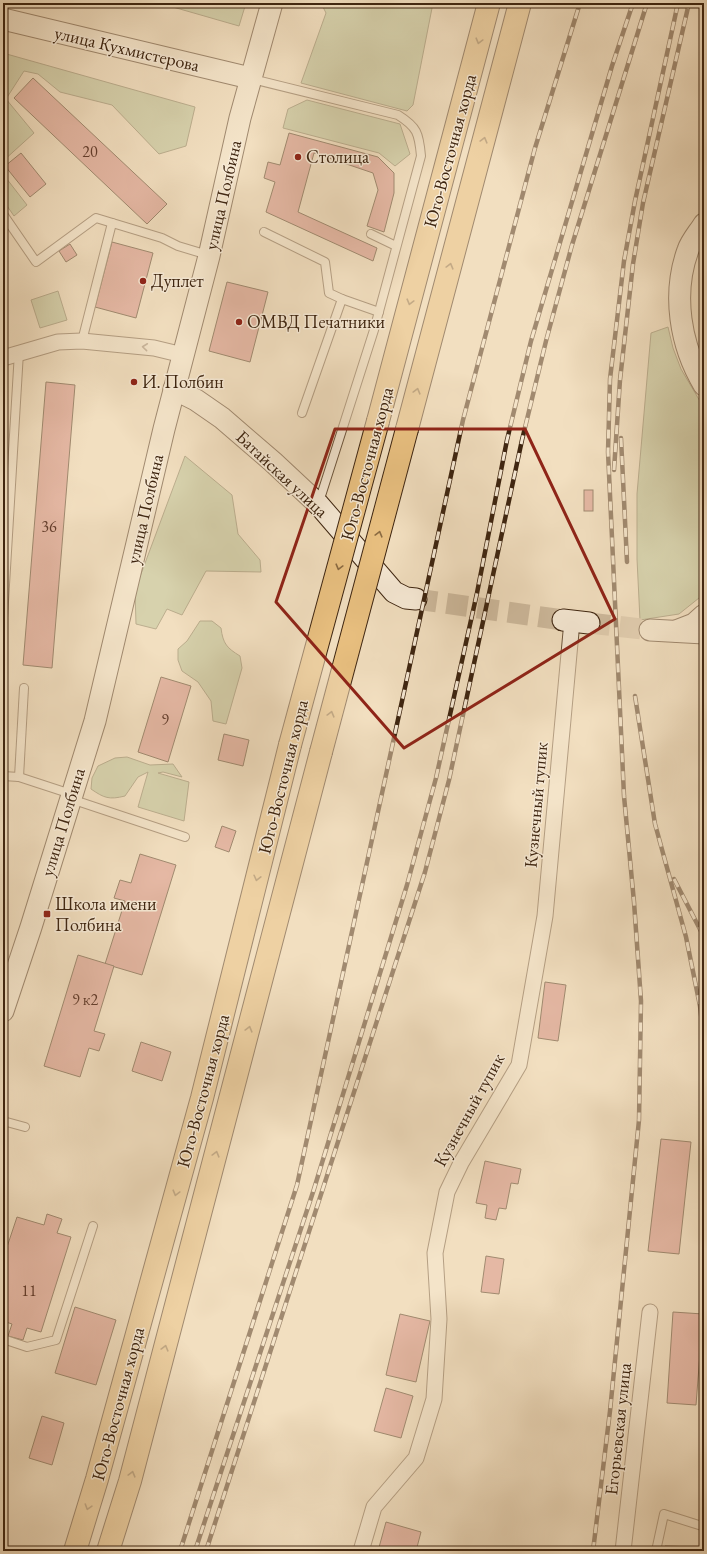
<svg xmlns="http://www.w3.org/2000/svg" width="707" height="1554" viewBox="0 0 707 1554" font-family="'EB Garamond',serif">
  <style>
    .green { fill: #b5c397; stroke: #7a7454 }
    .building { fill: #d58b83; stroke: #3e2510 }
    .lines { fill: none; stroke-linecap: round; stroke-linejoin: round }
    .secondary-tunnel { stroke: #ceba9d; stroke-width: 21; stroke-dasharray: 21 10; stroke-linecap: butt }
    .lane-casing { stroke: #6b543c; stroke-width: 10 }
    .street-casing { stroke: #6b543c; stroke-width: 17 }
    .secondary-casing { stroke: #3e2510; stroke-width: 23 }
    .primary-casing { stroke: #3e2510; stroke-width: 24 }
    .lane { stroke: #f7ead6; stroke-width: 8 }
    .street { stroke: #f7ead6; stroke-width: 15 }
    .secondary { stroke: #f7ead6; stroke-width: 21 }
    .primary { stroke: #e9c080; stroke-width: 22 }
    .rail-casing { stroke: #3e2510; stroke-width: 4.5 }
    .rail { stroke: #f7ead6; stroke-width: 3; stroke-dasharray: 9; stroke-linecap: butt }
    .primary-bridge-casing { stroke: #3e2510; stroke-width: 24; stroke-linecap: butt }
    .primary-bridge { stroke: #e9c080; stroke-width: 22 }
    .oneway { stroke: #8b6b42 }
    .oneway2 { stroke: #9a8873 }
    .marked { fill: none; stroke: #8f2418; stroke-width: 3; stroke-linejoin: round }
    .poi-dot { fill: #8f2418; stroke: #f7ead6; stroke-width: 1.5 }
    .labels { text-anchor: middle; stroke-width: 3; stroke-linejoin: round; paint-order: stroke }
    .number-label { font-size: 16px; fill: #643e2d }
    .street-label { font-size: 18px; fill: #3e2510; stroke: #f7ead6 }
    .poi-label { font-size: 18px; fill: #3e2510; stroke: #f7ead6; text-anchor: start }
  </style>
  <rect width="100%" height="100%" fill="#f2dfc0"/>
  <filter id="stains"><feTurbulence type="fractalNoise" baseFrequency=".005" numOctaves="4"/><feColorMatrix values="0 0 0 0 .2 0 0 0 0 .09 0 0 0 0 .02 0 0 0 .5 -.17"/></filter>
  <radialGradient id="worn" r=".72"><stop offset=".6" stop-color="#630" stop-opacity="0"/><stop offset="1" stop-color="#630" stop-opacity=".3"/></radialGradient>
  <g class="green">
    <path d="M159,3H246L239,26Z"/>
    <path d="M321,3H433L413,105L407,111L301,83L326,13Z"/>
    <path d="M3,53L195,107L186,146L159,154L112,105L60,92L38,74L24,71L6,99L34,133L3,161Z"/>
    <path d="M307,100L400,124L410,154L395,166L379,153L283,128L288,109Z"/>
    <path d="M3,174L27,205L14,216L3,200Z"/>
    <path d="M58,291L67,320L40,328L31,300Z"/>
    <path d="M668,327L673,348L681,369L704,408V594L679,614L640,620L637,559V494L651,333Z"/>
    <path d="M185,456L232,495L238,534L260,560L261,572L206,571L182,615L167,609L156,629L136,624L135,590Z"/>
    <path d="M200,621H212L221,628C223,644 227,648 240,656L242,668L226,724L213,721L211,701L198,682L182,671L178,660V649L187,641Z"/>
    <path d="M127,757L150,765L173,764L182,777L163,772L158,773L189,782L184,821L138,807L148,772L138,777L125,796C109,800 104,798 91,789L92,778L98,766L115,758Z"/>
  </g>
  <g class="building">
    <path d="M33,78L167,204L147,224L14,98Z"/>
    <path d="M289,133L378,157L394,173V193L384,232L367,226L378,190L373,173L314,153L298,212L377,248L373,261L266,212L275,182L264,178L268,162L280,165Z"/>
    <path d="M21,153L46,184L30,197L5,166Z"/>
    <path d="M112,242L153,253L136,318L95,307Z"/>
    <path d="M70,244L77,255L66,262L59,251Z"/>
    <path d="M227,282L268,292L250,362L209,351Z"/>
    <path d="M46,382L75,385L52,668L23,665Z"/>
    <rect x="584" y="490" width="9" height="21"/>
    <path d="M161,677L191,686L168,762L138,752Z"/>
    <path d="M224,734L249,740L243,766L218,760Z"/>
    <path d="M222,826L236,831L229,852L215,847Z"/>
    <path d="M140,854L176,865L142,975L105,964L125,901L114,898L120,880L131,883Z"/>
    <path d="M78,955L114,966L94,1031L105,1034L99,1051L89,1048L80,1077L44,1066Z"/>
    <path d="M545,982L566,985L558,1041L538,1038Z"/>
    <path d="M141,1042L171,1052L162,1081L132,1071Z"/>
    <path d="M661,1139L691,1142L679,1254L648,1251Z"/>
    <path d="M485,1161L521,1169L518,1184L511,1183L506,1209L499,1208L496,1220L485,1218L487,1205L476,1203Z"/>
    <path d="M47,1214L62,1219L57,1233L71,1237L41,1332L27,1328L23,1340L8,1336L12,1324L3,1321V1259L17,1217L44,1225Z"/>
    <path d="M486,1256L504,1259L499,1294L481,1292Z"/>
    <path d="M75,1307L116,1320L96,1385L55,1373Z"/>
    <path d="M673,1312L703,1314L696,1405L667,1403Z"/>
    <path d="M400,1314L430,1321L416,1382L386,1375Z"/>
    <path d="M386,1388L413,1396L401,1438L374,1431Z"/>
    <path d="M42,1416L64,1423L52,1465L29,1458Z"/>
    <path d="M386,1522L421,1532L416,1551H378Z"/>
    <path d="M665,1546L694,1547V1551H665Z"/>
  </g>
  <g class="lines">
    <g class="secondary-tunnel">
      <path d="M416,599L563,620"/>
      <path d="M589,623L650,630"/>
    </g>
    <defs>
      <g id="lane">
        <path d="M252,79L398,115C417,127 419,133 421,156L374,330L319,502"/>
        <path d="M3,214L36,262L96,218L162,238L178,246L208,255"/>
        <path d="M264,232L325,262L329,293L342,299"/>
        <path d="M371,234L396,246"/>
        <path d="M82,341L112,223"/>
        <path d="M302,413L342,299L379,312"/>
        <path d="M3,618L19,352"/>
        <path d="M3,776L19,777L71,794"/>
        <path d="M19,777L24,688"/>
        <path d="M71,799L185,837"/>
        <path d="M3,1121L25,1127"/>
        <path d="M3,1339L27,1347L56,1340L93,1226"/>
        <path d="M656,1551L664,1514L702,1526L704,1528"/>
      </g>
      <g id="street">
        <path d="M3,358L58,342L82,341L154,348L183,355"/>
        <path d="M361,1551L374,1507L416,1458L434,1399L439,1319L435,1253L447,1192L461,1163L519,1065L545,916L572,621"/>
        <path d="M623,1551L650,1312"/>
      </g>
      <g id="secondary">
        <path d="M3,19L250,78"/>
        <path d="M704,224C699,232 691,241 688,250C672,294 680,345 704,385"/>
        <path d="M174,389L196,400L222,418L273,462L319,505L394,592L406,598L416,599"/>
        <path d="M563,620L589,623"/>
        <path d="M650,630L704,633"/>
        <path d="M676,631L694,624L704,615"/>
        <path d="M3,1011L31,927L95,721L164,429L209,256L240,118L272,3"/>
      </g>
      <g id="primary">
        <path d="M378,421L489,3"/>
        <path d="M407,429L520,3"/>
        <path d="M75,1551L97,1479L202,1098L290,745"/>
        <path d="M108,1551L130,1481L321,752"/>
      </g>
    </defs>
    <use href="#lane" class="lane-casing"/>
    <use href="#street" class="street-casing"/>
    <use href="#secondary" class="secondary-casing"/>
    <use href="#primary" class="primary-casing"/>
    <use href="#lane" class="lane"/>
    <use href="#street" class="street"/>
    <use href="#secondary" class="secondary"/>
    <use href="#primary" class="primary"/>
    <defs>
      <g id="rail">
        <path d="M621,438L627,562"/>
        <path d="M614,470L620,380L633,264L643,203L689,3"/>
        <path d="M635,696L655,824L686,937L700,1006L704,1041"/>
        <path d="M674,879L704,937"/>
        <path d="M180,1551L297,1185L463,420L535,148L580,3"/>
        <path d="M195,1551L314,1189L407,885L436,778L477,593L507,440L531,341L612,66L633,3"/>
        <path d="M206,1551L425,872L449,780L522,440L546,341L572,245L647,3"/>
        <path d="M593,1551L610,1411L639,1120L641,1001L634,902L624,796L608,452L610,379L624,261L635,201L678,3"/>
      </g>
    </defs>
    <use href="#rail" class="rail-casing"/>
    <use href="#rail" class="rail"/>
    <defs>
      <g id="primary-bridge">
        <path d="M290,745L378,421"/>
        <path d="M321,752L407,429"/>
      </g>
    </defs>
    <use href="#primary-bridge" class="primary-bridge-casing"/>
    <use href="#primary-bridge" class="primary-bridge"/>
  </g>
  <defs><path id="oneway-chevron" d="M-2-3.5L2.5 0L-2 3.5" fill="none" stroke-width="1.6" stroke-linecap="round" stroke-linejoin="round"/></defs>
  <g class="oneway">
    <use href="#oneway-chevron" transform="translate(479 41) rotate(105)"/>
    <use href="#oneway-chevron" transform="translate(484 140) rotate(-75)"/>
    <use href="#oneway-chevron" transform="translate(450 266) rotate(-75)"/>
    <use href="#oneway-chevron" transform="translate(410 302) rotate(105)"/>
    <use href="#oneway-chevron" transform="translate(417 391) rotate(-75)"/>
    <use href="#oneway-chevron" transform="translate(379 534) rotate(-75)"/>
    <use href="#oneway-chevron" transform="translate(339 567) rotate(105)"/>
    <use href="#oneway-chevron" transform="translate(331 714) rotate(-75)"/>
    <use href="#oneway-chevron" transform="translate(257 878) rotate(104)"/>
    <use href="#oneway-chevron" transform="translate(249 1029) rotate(-75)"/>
    <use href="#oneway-chevron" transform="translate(216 1154) rotate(-75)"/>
    <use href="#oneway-chevron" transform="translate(176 1193) rotate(105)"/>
    <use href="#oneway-chevron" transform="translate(165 1348) rotate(-75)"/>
    <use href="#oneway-chevron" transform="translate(132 1474) rotate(-75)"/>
    <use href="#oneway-chevron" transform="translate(88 1507) rotate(107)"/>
  </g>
  <use class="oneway2" href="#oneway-chevron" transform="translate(145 347) rotate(-174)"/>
  <path d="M0 0H707V1554H0ZM335,429H525L615,619L404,748L276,602Z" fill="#f2dfc0" fill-opacity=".55" fill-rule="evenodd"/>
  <path class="marked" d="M335,429H525L615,619L404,748L276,602Z"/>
  <g class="poi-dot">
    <circle cx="298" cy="157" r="4"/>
    <circle cx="143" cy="281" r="4"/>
    <circle cx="239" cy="322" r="4"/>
    <circle cx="134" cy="382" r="4"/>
    <rect x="43" y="910" width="8" height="8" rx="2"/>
  </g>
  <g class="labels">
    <g class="number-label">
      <text x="90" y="157">20</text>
      <text x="49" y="532">36</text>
      <text x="165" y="725">9</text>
      <text x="85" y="1005">9 к2</text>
      <text x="29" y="1296">11</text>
    </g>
    <g class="street-label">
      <text transform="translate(127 49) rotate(13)" y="6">улица Кухмистерова</text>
      <text transform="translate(450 151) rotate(-75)" y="6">Юго-Восточная хорда</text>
      <text transform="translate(223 195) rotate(-77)" y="6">улица Полбина</text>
      <text transform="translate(367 464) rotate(-75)" y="6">Юго-Восточная хорда</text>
      <text transform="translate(282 474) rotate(43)" y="6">Батайская улица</text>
      <text transform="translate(145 509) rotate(-77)" y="6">улица Полбина</text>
      <text transform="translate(283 777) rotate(-76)" y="6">Юго-Восточная хорда</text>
      <text transform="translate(536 805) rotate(-85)" y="6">Кузнечный тупик</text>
      <text transform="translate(63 822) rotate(-73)" y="6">улица Полбина</text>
      <text transform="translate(203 1091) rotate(-75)" y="6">Юго-Восточная хорда</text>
      <text transform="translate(469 1110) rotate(-61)" y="6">Кузнечный тупик</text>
      <text transform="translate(118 1404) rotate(-75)" y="6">Юго-Восточная хорда</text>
      <text transform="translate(618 1429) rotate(-84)" y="6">Егорьевская улица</text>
    </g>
    <g class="poi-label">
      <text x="306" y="163">Столица</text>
      <text x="151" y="287">Дуплет</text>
      <text x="247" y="328">ОМВД Печатники</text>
      <text x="142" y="388">И. Полбин</text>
      <text x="55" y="910">Школа имени<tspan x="55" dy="21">Полбина</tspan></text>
    </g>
  </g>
  <rect width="707" height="1554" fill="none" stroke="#f2dfc0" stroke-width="16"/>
  <rect x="4" y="4" width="699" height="1546" fill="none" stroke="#3e2510" stroke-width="2"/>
  <rect x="8" y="8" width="691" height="1538" fill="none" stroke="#3e2510"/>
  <rect width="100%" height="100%" filter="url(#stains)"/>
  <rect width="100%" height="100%" fill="url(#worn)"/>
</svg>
